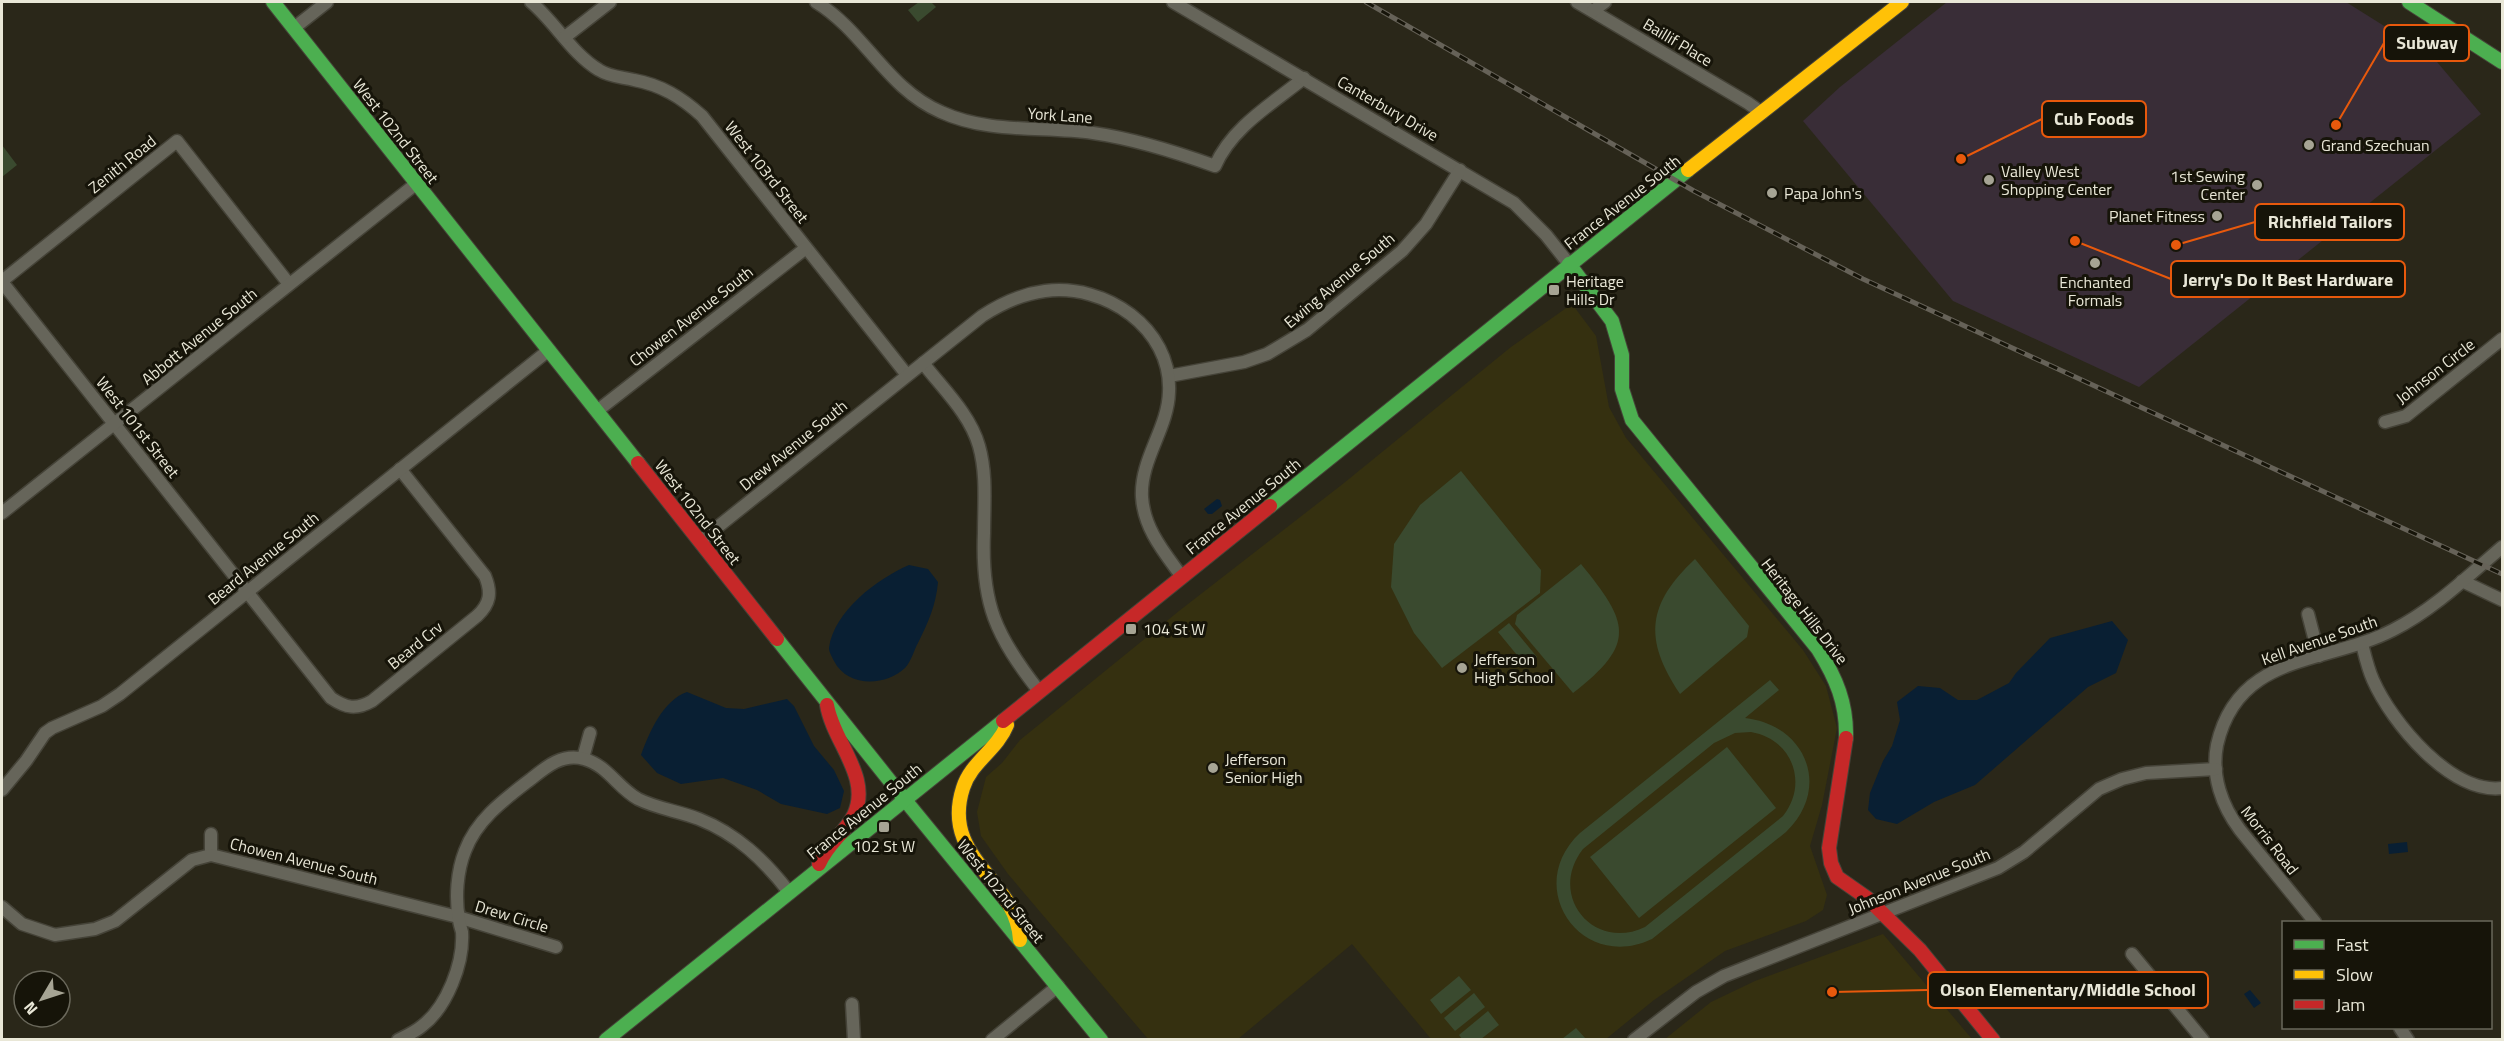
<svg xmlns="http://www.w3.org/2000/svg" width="2504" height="1041" viewBox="0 0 2504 1041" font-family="'Titillium Web',sans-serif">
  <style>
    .commercial { fill: #392d37 }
    .built { fill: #353010 }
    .green { fill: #3a4a2f; fill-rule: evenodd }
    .water { fill: #091f33 }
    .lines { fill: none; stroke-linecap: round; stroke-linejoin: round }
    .street-casing { stroke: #454338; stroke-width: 15 }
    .fast-casing { stroke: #454338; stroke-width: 16 }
    .slow-casing { stroke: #454338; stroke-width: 16 }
    .jam-casing { stroke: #454338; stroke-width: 16 }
    .street { stroke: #66655a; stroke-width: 12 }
    .fast { stroke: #4caf50; stroke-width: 14 }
    .slow { stroke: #ffc107; stroke-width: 14 }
    .jam { stroke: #c62828; stroke-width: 14 }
    .rail-casing { stroke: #666258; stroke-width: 5 }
    .rail { stroke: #161409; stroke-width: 3; stroke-dasharray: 9; stroke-linecap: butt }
    .poi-dot { fill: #a6a494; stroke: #161409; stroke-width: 2 }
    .labels { text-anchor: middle; stroke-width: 6; stroke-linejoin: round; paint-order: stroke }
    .street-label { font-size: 16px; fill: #e9e7d7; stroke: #161409 }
    .poi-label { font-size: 16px; fill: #e9e7d7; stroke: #161409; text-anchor: start }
    .leader { fill: none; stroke: #e8590c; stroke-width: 2 }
    .callout-dot { fill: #e8590c; stroke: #161409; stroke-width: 2 }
    .callout { fill: #161409; stroke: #e8590c; stroke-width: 2 }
    .callout-label { font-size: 18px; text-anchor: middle; font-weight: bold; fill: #e9e7d7 }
  </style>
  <rect width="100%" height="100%" fill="#2a2719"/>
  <path class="commercial" d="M1947,2H2346L2432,56L2481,114L2139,387L1953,301L1803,121L1840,87Z"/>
  <g class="built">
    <path d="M1572,304L1596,336L1609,407L1626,438L1803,650L1826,686L1837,728L1822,805L1810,846L1827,895L1823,910L1806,921L1725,951L1654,1000L1606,1039H1431L1352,944L1238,1039H1148L1008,874L981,836L977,812L986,777L1002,763L1020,740L1179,611L1344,483L1511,347Z"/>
    <path d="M1883,934L1972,1039H1665L1711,1002L1755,981Z"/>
  </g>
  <g class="green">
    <path d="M919,2H931L936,7L918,22L908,10Z"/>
    <path d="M2,145L17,165L2,177Z"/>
    <path d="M1461,471L1541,570L1540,593L1442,668L1414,633L1391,587L1394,544L1420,505Z"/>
    <path d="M1695,559L1749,626L1747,637L1680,694C1643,639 1647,604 1695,559Z"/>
    <path d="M1581,564C1629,623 1637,643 1573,693L1515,624L1517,615Z"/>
    <path d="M1509,623L1537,657L1526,666L1498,632Z"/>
    <path d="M1770,680L1779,690L1745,718C1806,725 1832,788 1786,832L1652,939C1581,973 1522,887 1580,833ZM1751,732C1792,739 1809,783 1783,816L1645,927C1593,952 1547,895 1583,849L1714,743L1735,733Z"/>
    <path d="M1727,747L1776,808L1639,918L1590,857Z"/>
    <path d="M1459,976L1471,990L1441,1014L1430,1000Z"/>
    <path d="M1474,993L1485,1007L1455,1031L1444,1018Z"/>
    <path d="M1488,1011L1499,1025L1481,1039H1462L1459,1035Z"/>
    <path d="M1576,1028L1586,1039H1562Z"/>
  </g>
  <g class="water">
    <path d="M1217,499L1220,500L1222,506L1212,514H1208L1204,509Z"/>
    <path d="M909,565L928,569L938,582C936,605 928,623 918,643C914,650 911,662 905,668C885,687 847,687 834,661C832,657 829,652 829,648C834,611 877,579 909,565Z"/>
    <path d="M2112,621L2128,640L2116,673L2088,687L1975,785L1934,802L1897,824L1876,819L1868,810L1870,793L1883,761L1892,746L1900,720L1897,702L1918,686L1940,688L1958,700H1977L2009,683L2016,673L2050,638Z"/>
    <path d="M687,692L726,708L744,709L787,699L794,706L814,746L834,770L844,791L840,808L827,814L781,804L757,790L723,778L681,784L657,773L641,755C649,733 663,700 687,692Z"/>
    <path d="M2407,842L2408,852L2389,854L2388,844Z"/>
    <path d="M2250,990L2261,1003L2254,1008L2244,994Z"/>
  </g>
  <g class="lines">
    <defs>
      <g id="street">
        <path d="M531,2C555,22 572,54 599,70C610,77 622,77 634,80C661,85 681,97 702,116L907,375"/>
        <path d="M816,2C864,31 887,89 941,112C989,134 1042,126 1093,133C1135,139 1176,152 1215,166C1232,127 1272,104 1304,78"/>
        <path d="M1173,2L1514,203L1546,235L1569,264"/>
        <path d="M1577,2L1748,103L1762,113"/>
        <path d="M1593,11L1605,2"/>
        <path d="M294,28L327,2"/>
        <path d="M565,37L610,2"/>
        <path d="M2,281L177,141L289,284"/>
        <path d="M2,282L331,698C346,708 356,710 372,701L477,616C490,604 492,593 485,576L400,469"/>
        <path d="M923,363C943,389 970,414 979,446C987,474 984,504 984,533C981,604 996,636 1039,691"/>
        <path d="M1169,376L1244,362L1267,354L1307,330L1402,251L1426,224L1460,170"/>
        <path d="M597,411L806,248"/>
        <path d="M2385,422L2406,416L2502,339"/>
        <path d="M2,513L417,183"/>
        <path d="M700,541L982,316C1002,303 1021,294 1045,291C1105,283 1172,328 1169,392C1168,429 1140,459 1142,497C1144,529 1164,552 1182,577"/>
        <path d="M2462,581L2502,600"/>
        <path d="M2308,614L2319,656"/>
        <path d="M2362,644C2365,656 2368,669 2373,680C2392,723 2451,794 2502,788"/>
        <path d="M583,758L590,733"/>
        <path d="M2,790L26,761L45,733L52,728L102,706L120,694L549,350"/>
        <path d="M211,834V855"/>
        <path d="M2,907L22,924L55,935L95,929L115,921L192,860L211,855L458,917L556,947"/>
        <path d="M2315,922L2240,830C2222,806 2211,776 2217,745C2238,652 2325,665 2393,630C2433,610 2468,576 2502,547"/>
        <path d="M2132,954L2203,1040"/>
        <path d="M852,1004L854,1040"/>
        <path d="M2400,1028L2408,1040"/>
        <path d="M398,1040C406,1036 415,1032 422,1026C447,1007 464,963 462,932C461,928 459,923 459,919C455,898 457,871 465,851C477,819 505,799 531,779C547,766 563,753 584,759C607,765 618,788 638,799C658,809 679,811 699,819C737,834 764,860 789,892"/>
        <path d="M992,1040L1058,986"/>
        <path d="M1634,1040L1696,992L1724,976L1998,868L2024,852L2099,789L2122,779L2146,773L2216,769"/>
      </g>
      <g id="fast">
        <path d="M273,2L638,463"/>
        <path d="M2409,2L2502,62"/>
        <path d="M1569,264L1612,321L1622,355V389L1632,420L1818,649C1836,678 1847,703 1846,738"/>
        <path d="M1270,506L1688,170"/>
        <path d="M777,639L905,800L1101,1040"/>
        <path d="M606,1040L1003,721"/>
      </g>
      <g id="slow">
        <path d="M1688,170L1902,2"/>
        <path d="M1007,725C997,750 971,762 963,788C940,859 1017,879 1020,940"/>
      </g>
      <g id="jam">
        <path d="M638,463L777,639"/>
        <path d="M1003,721L1270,506"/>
        <path d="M1846,738L1829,848L1831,863L1837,877L1867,898L1920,950L1993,1040"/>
        <path d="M819,864C827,844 845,833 854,815C872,777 833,742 827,705"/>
      </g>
    </defs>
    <use href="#street" class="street-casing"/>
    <use href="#fast" class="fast-casing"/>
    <use href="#slow" class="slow-casing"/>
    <use href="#jam" class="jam-casing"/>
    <use href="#street" class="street"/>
    <use href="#fast" class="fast"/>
    <use href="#slow" class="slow"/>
    <use href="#jam" class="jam"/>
    <defs>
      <path id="rail" d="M1366,2L1694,191L1863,279L2502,574"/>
    </defs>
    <use href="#rail" class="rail-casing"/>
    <use href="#rail" class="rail"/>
  </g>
  <g class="poi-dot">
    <circle cx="2309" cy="145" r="6"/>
    <circle cx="1989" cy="180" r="6"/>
    <circle cx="2257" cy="185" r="6"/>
    <circle cx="1772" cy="193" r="6"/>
    <circle cx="2217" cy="216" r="6"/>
    <circle cx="2095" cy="263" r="6"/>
    <rect x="1548" y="284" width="12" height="12" rx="3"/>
    <rect x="1125" y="623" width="12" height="12" rx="3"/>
    <circle cx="1462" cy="668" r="6"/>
    <circle cx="1213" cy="768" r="6"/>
    <rect x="878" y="821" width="12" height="12" rx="3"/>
  </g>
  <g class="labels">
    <g class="street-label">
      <text transform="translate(1678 42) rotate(31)" y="6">Baillif Place</text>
      <text transform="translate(1388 108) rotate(30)" y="6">Canterbury Drive</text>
      <text transform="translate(1060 115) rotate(4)" y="6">York Lane</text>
      <text transform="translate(396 131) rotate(52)" y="6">West 102nd Street</text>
      <text transform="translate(122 164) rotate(-39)" y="6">Zenith Road</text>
      <text transform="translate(767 172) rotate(52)" y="6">West 103rd Street</text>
      <text transform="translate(1622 202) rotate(-38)" y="6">France Avenue South</text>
      <text transform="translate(1339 280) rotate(-40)" y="6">Ewing Avenue South</text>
      <text transform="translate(691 316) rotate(-38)" y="6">Chowen Avenue South</text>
      <text transform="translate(199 336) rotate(-39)" y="6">Abbott Avenue South</text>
      <text transform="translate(2435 371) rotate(-38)" y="6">Johnson Circle</text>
      <text transform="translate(138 427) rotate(52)" y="6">West 101st Street</text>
      <text transform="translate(793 445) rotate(-39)" y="6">Drew Avenue South</text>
      <text transform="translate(1243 506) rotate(-39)" y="6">France Avenue South</text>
      <text transform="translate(698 512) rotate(52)" y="6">West 102nd Street</text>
      <text transform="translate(263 558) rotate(-39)" y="6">Beard Avenue South</text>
      <text transform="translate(1805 611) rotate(52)" y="6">Heritage Hills Drive</text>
      <text transform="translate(2319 640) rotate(-19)" y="6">Kell Avenue South</text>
      <text transform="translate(415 645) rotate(-39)" y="6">Beard Crv</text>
      <text transform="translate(864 811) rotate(-39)" y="6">France Avenue South</text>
      <text transform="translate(2270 840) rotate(52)" y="6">Morris Road</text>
      <text transform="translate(304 861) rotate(14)" y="6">Chowen Avenue South</text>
      <text transform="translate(1919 881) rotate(-22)" y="6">Johnson Avenue South</text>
      <text transform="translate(1001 891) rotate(51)" y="6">West 102nd Street</text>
      <text transform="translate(512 916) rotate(17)" y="6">Drew Circle</text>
    </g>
    <g class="poi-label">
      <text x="2321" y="151">Grand Szechuan</text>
      <text x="2001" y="177">Valley West<tspan x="2001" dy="18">Shopping Center</tspan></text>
      <text x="2245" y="182" text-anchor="end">1st Sewing<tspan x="2245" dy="18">Center</tspan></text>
      <text x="1784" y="199">Papa John's</text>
      <text x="2205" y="222" text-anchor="end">Planet Fitness</text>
      <text x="1566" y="287">Heritage<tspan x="1566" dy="18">Hills Dr</tspan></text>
      <text x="2095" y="288" text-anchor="middle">Enchanted<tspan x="2095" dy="18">Formals</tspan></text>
      <text x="1143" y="635">104 St W</text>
      <text x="1474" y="665">Jefferson<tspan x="1474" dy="18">High School</tspan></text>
      <text x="1225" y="765">Jefferson<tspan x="1225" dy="18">Senior High</tspan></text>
      <text x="884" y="852" text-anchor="middle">102 St W</text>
    </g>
  </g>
  <path class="leader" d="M2336 125L2384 43M1961 159L2042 119M2176 245L2255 222M2075 241L2171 279M1832 992L1928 990"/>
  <g class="callout-dot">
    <circle cx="2336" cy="125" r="6"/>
    <circle cx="1961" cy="159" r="6"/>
    <circle cx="2176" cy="245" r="6"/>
    <circle cx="2075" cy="241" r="6"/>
    <circle cx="1832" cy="992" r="6"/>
  </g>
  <g class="callout">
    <rect x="2384" y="25" width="85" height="36" rx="6"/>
    <rect x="2042" y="101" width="104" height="36" rx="6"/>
    <rect x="2255" y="204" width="149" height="36" rx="6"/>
    <rect x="2171" y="261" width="234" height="36" rx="6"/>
    <rect x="1928" y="972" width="280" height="36" rx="6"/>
  </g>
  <g class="callout-label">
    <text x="2427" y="49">Subway</text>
    <text x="2094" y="125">Cub Foods</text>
    <text x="2330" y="228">Richfield Tailors</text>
    <text x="2288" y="286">Jerry's Do It Best Hardware</text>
    <text x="2068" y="996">Olson Elementary/Middle School</text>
  </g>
  <rect width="2504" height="1041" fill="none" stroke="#e9e7d7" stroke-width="6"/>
  <rect x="2282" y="921" width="210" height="108" fill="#161409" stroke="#6a685b" stroke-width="1.5"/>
  <rect x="2294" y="940" width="30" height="9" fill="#4caf50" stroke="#6a685b" stroke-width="1.5"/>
  <text x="2336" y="951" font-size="18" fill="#e9e7d7">Fast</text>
  <rect x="2294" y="970" width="30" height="9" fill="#ffc107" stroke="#6a685b" stroke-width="1.5"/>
  <text x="2336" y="981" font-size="18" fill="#e9e7d7">Slow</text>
  <rect x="2294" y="1000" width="30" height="9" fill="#c62828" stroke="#6a685b" stroke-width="1.5"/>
  <text x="2336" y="1011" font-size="18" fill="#e9e7d7">Jam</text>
  <g transform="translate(42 999) rotate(231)"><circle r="28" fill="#161409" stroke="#6a685b" stroke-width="1.5"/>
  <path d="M0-4.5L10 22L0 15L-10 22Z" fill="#a6a494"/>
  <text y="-9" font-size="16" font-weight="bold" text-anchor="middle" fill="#e9e7d7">N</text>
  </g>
</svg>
